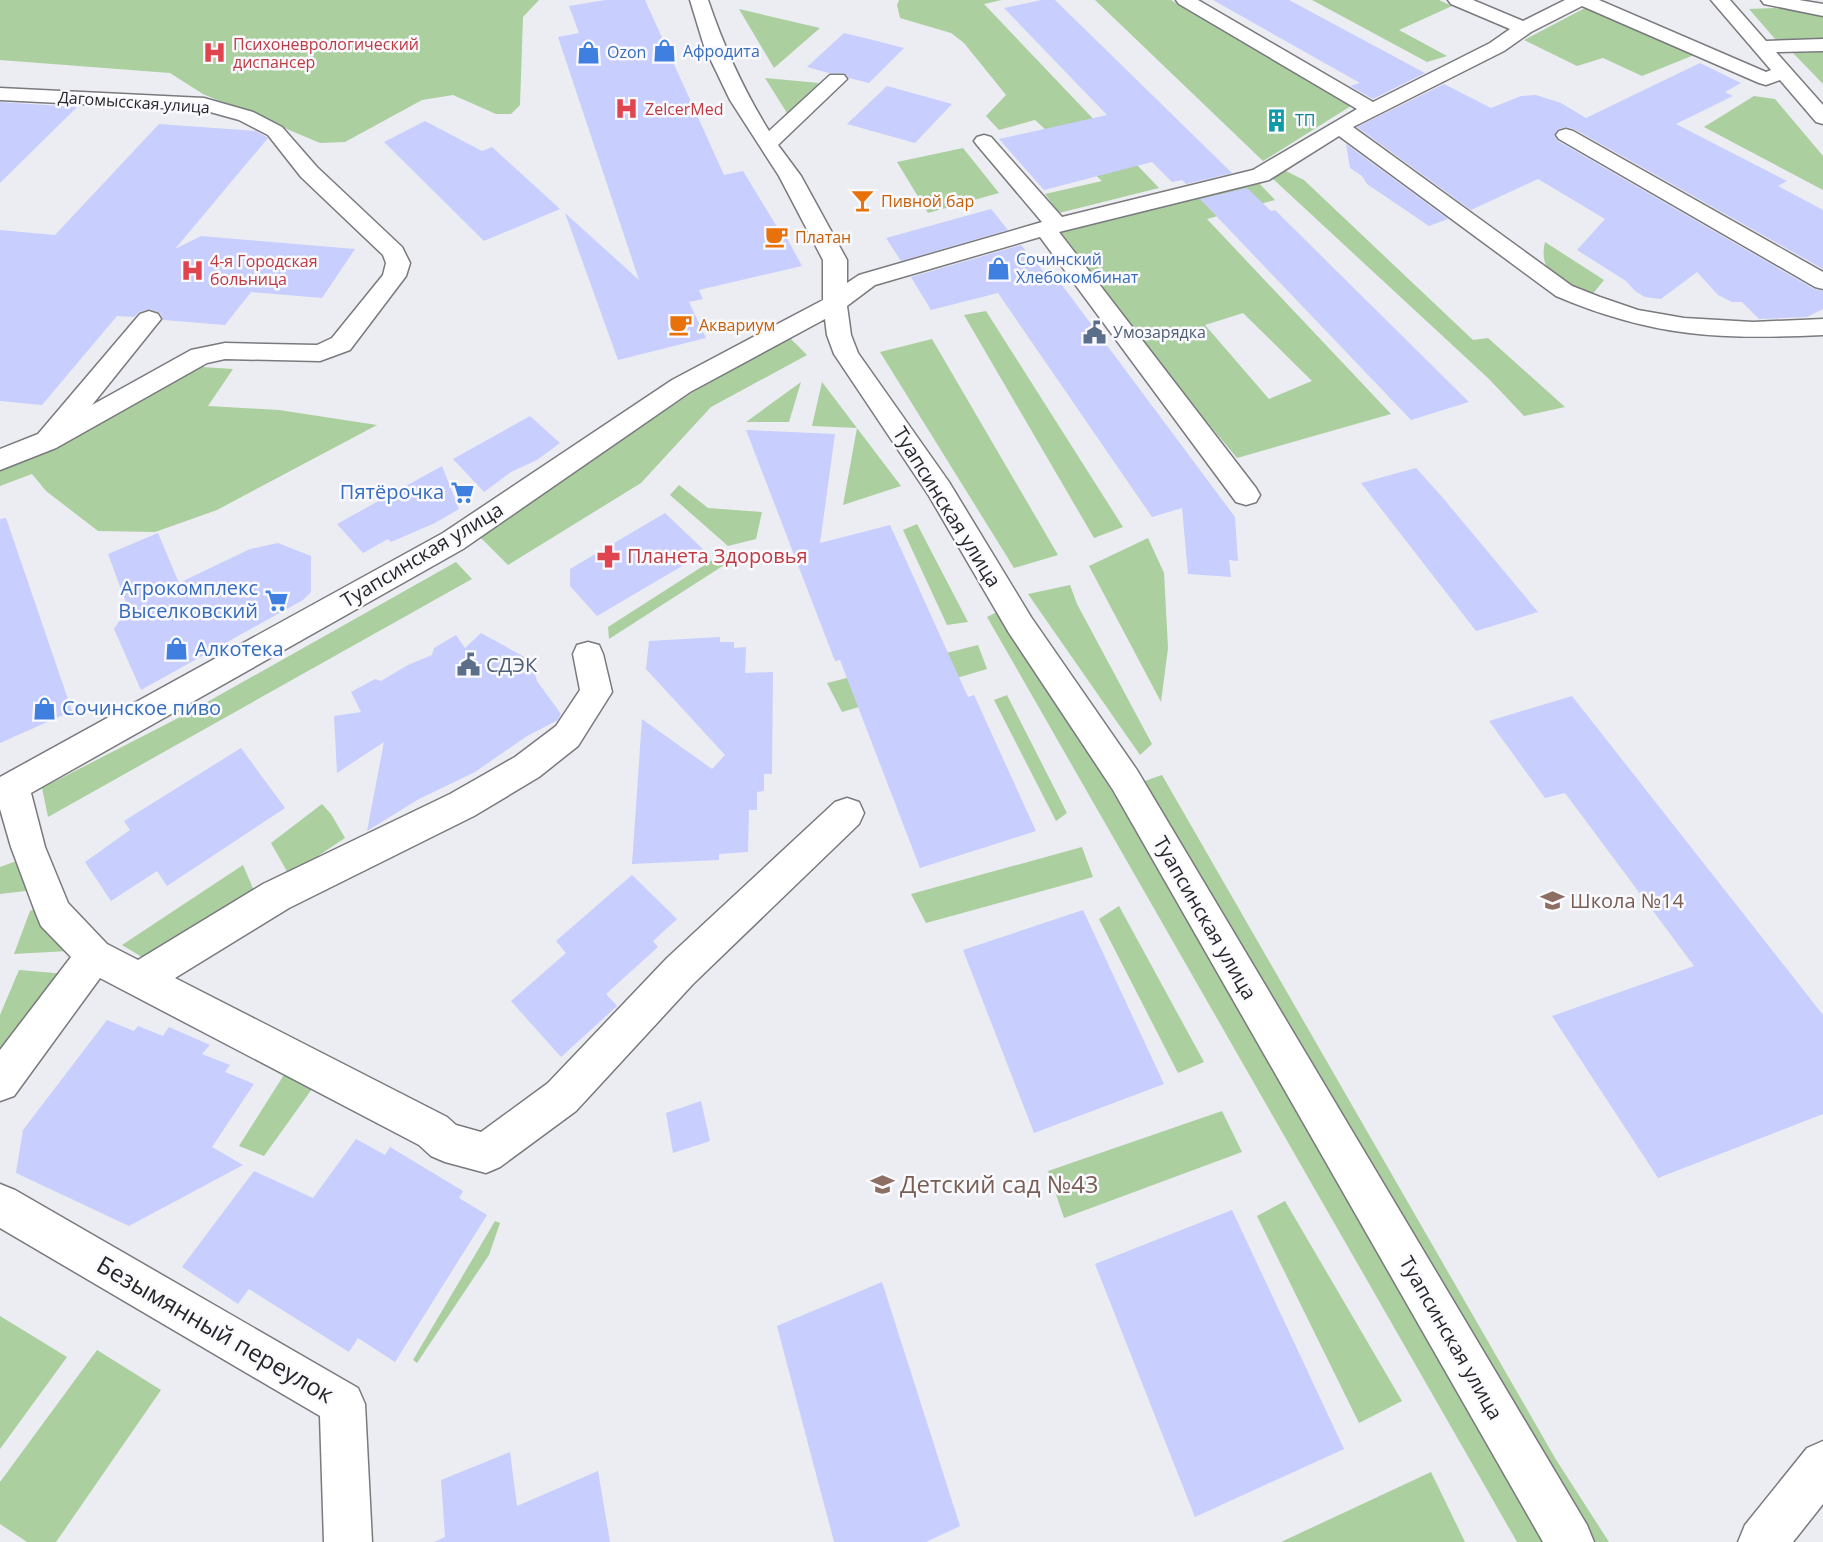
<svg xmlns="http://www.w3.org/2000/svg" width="1823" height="1542" viewBox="0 0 1823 1542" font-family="'Open Sans',sans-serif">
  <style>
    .green { fill: #abcf9f; fill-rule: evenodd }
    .building { fill: #c8cefd }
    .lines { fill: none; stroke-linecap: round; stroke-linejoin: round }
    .minor-casing { stroke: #79797e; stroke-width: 3 }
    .minor { fill: #fff; fill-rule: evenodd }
    .labels { text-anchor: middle; stroke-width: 5; stroke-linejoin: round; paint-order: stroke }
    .far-health-label { font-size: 16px; fill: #be3a42; stroke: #fafafe; text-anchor: start }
    .far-shop-label { font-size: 16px; fill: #366cbe; stroke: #fafafe; text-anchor: start }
    .far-street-label { font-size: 16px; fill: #272729; stroke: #fafafe }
    .far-culture-label { font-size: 16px; fill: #0d838f; stroke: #fafafe; text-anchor: start }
    .far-food-label { font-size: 16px; fill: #c56008; stroke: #fafafe; text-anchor: start }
    .far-service-label { font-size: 16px; fill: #4e5e75; stroke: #fafafe; text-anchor: start }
    .shop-label { font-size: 20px; fill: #366cbe; stroke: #fafafe; text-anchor: end }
    .street-label { font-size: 20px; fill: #272729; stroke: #fafafe }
    .health-label { font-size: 20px; fill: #be3a42; stroke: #fafafe; text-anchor: start }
    .service-label { font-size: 20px; fill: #4e5e75; stroke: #fafafe; text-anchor: start }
    .education-label { font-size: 20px; fill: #785e54; stroke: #fafafe; text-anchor: start }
    .near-education-label { font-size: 24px; fill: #785e54; stroke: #fafafe; text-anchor: start }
    .near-street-label { font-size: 24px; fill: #272729; stroke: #fafafe }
  </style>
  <rect width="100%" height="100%" fill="#ecedf2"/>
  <g class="green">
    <path d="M0,0H539L523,17L520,105L511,114H496L453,95L422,100L345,142L320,143L203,94L170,73L0,60Z"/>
    <path d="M899,0H1002L984,4L1159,188L1059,213L1045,194L1102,181L1035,120L999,130L986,116L1006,95L964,43L951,33L900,18L897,5Z"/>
    <path d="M1095,0H1171L1351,106L1263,161Z"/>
    <path d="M1312,0H1439L1452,6L1399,30L1447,56L1427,62Z"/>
    <path d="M1585,8L1694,55L1642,76L1603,58L1577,66L1524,40Z"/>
    <path d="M1775,8L1823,15V38L1776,40L1749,9Z"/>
    <path d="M739,9L820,28L774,68Z"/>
    <path d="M1823,52V84L1793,53Z"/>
    <path d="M765,78L819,83L787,113Z"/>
    <path d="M1754,96L1775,99L1823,156V190L1704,127Z"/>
    <path d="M963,148L999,193L928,213L897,162Z"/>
    <path d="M1284,170L1304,180L1473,340L1488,338L1565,407L1524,416L1489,379L1272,178Z"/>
    <path d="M1257,181L1275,200L1207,219L1391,414L1237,458L1182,392L1061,232ZM1243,313L1312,381L1269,399L1205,325Z"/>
    <path d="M1545,242L1604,280L1591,296C1565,283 1537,276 1545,242Z"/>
    <path d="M986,311L1123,527L1094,538L964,315Z"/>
    <path d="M790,338L807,355L711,407L641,483L508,565L479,536L696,390Z"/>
    <path d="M932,339L1058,555L1014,568L880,352Z"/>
    <path d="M202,367L233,369L208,406L279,410L377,425L217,510L155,532L98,531L46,491L32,474L0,486V466L53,448Z"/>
    <path d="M801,382L789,422H746Z"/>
    <path d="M822,382L901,486L843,505L857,428L812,426Z"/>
    <path d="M679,485L708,508L762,512L756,539L728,546L670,495Z"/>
    <path d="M917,524L968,622L947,625L903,530Z"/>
    <path d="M1148,538L1164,573L1168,648L1161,702L1089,566Z"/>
    <path d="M725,552L732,560L609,639L608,627Z"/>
    <path d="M456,562L472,579L48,817L42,788L184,715Z"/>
    <path d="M1070,585L1077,604L1152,744L1140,755L1028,594Z"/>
    <path d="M1001,610L1106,781L1550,1542H1517L987,617Z"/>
    <path d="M978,645L987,669L842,712L827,683Z"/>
    <path d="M1007,695L1067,813L1056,821L994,700Z"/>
    <path d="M1162,775L1555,1458L1609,1542H1586L1142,782Z"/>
    <path d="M322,804L331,814L345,838L289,875L271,843Z"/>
    <path d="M1082,847L1093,877L926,923L911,894Z"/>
    <path d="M22,859L34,890L0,894V867Z"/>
    <path d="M243,865L255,893L147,960L122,945Z"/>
    <path d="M40,906L68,951L14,954L30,911Z"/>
    <path d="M1119,906L1204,1062L1178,1073L1099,919Z"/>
    <path d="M19,970L66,974L0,1066V1015Z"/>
    <path d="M287,1070L317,1082L264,1156L239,1146Z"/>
    <path d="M1222,1111L1242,1152L1064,1218L1048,1171Z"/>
    <path d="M1285,1201L1402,1401L1359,1423L1257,1216Z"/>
    <path d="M495,1221L500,1223L489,1255L417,1363L413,1360Z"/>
    <path d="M0,1316L67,1357L0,1449Z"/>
    <path d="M97,1350L161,1390L56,1542H27L0,1524V1482Z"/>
    <path d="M1431,1472L1465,1542H1281Z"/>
  </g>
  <g class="building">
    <path d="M605,0H645L724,175L743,171L780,232L783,231L802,266L699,290L703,299L689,302L706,338L618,360L565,213L639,280L558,37L579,33L569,6Z"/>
    <path d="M1041,0H1055L1232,173L1186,184L1182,180L1172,182L1152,162L1044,190L999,139L1107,115L1004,8Z"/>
    <path d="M1213,0H1289L1425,73L1373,99L1350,86L1360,83Z"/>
    <path d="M844,33L873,40L904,48L869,83L849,78L844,73H829L807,67Z"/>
    <path d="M1700,63L1741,83L1725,92L1733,96L1676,124L1787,181L1778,186L1823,210V269L1574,129L1567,127L1558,129L1554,136L1558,141L1814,289L1823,291V309L1807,317L1759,319L1742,302H1732L1718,295L1697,272L1661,299L1645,297L1635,291L1626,281L1577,250L1605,219L1538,179L1471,210L1357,127L1444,84L1491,108L1521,96L1536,95L1561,103L1586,118Z"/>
    <path d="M887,86L952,104L915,143L847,124Z"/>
    <path d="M0,102L77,107L0,183Z"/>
    <path d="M425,121L482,151L492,147L560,209L484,241L384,142Z"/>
    <path d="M159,124L256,131L268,138L175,249L201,236L355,249L322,298L251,292L225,325L163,320L160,313L150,309L139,312L134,317L117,316L42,405L0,401V230L55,235Z"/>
    <path d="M1346,144L1448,219L1429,226L1367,184L1362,176L1350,168Z"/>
    <path d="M1247,188L1271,211L1275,210L1469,402L1411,420L1200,199Z"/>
    <path d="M991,209L1008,230L901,261L886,238Z"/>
    <path d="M1021,245L1049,278L1056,277L1235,517L1238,561L1229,560L1231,577L1188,574L1182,508L1152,517L998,293L931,310L911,277Z"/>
    <path d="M530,416L560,443L537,460L511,472L484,492L453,459Z"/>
    <path d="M746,430L835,434L820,543L890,525L968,697L974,695L1036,831L920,868L840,660L835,661Z"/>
    <path d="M442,466L459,509L435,523L391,542L388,539L363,553L337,524Z"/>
    <path d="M1416,468L1443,498L1538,612L1476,631L1361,483Z"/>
    <path d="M665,513L706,552L597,616L570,586V569Z"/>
    <path d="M6,518L72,711L0,743V519Z"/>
    <path d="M158,533L179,583L250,549L278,543L311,556V592L303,600L141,690L114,629L128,608L108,554Z"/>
    <path d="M481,633L526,658L534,671L537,681L561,714L558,720L527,736L475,772L419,799L367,831L384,742L337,773L334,716L361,712L351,692L375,679L381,681L408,665L432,655L434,648L456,635L465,648Z"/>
    <path d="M720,637V642H734V648L746,647L745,673L773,672L772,774H764V791L757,792V810H749L748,852L719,854V860L632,864L642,719L712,769L725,755L646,669L649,641Z"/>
    <path d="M1572,696L1823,1015V1114L1658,1178L1552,1016L1694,966L1565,793L1545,798L1489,721Z"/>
    <path d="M241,748L285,808L167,886L157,871L111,901L85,862L130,830L124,821Z"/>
    <path d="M632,875L677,919L653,941L658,947L606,994L617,1006L561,1057L511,1001L566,953L556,941Z"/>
    <path d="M1083,910L1164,1084L1034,1133L963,950Z"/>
    <path d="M107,1020L134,1031L138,1026L163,1036L169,1027L210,1045L202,1054L230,1065L225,1072L254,1084L212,1147L243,1165L129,1226L16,1173L23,1130Z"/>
    <path d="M701,1101L710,1141L673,1153L666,1113Z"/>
    <path d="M356,1139L385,1155L390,1147L463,1191L459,1198L487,1215L395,1362L358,1338L349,1352L249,1289L238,1304L182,1267L254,1171L313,1198Z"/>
    <path d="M1232,1210L1344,1449L1195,1517L1095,1264Z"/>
    <path d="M882,1282L960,1526L926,1542H834L777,1326Z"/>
    <path d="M510,1452L517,1506L598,1471L610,1542H434L445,1537L441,1480Z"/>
  </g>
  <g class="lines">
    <defs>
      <g id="minor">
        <path d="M690,0H708C724,47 743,89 769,131L830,75H844L847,79L778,145L801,176L847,260V283L859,275L1042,222L977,145L974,141L977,137L984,135L991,137L1062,217L1253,170L1357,109L1179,4L1176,0H1198L1373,102L1490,43L1510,29L1451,4L1448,0H1473L1523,21L1565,0H1599L1766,72L1771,70L1711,0H1730L1766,41L1823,39V51L1776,52L1823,105V124L1816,122L1780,80L1766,85L1759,83L1582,6L1531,32L1504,51L1353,127L1572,286L1600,297L1638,310L1684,318L1753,322L1823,319V335C1719,340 1653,337 1556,296L1339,136L1269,180L1059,232L1256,488L1260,495L1256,502L1246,505L1236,502L1040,237L875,285L847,306L851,335L858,353L949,482L1031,617L1137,770L1587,1525L1594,1542H1543L1113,790L1009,633L929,496L834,354L827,335L825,319L690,392L463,549L31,793L45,847L68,903L107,944L138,960L263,884L450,794L515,757L556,726L580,690L573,654L577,645L588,642L599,645L603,654L612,692L578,746L539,777L474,816L289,908L175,978L447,1117L456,1125L481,1132L548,1083L667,958L835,802L847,798L859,802L864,813L859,824L693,984L576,1111L500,1167L486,1173L445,1162L431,1156L419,1145L100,978L14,1096L0,1101V1050L71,957L41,926L36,914L11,847L0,809V777L443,533L672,380L823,300V260L779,176L730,100L704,46Z"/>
        <path d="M1761,0H1799L1823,4V16L1764,4Z"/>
        <path d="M0,88L204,98L253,112L282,127L317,167L402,247L410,263L406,276L350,350L320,361L225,359L207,363L56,448L0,470V449L38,434L140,314L149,311L158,314L161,319L92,405L191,350L225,343L317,345L332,338L383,275L386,263L383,255L301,177L268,135L239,120L203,110L0,100Z"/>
        <path d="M1566,129L1573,131L1823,272V289L1815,287L1559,139L1556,135L1559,131Z"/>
        <path d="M0,1184L15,1190L358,1388L365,1404L372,1542H324L320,1416L0,1228Z"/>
        <path d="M1823,1441V1504L1793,1542H1738L1745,1525L1807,1448Z"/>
      </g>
    </defs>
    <use href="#minor" class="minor-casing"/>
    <use href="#minor" class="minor"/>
  </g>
  <defs>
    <symbol id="shop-bare" viewBox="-9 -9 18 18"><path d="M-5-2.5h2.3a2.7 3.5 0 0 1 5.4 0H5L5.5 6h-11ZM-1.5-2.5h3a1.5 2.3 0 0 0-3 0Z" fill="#3f7fe0" stroke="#fafafe" stroke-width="2.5" paint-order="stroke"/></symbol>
    <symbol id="hospital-bare" viewBox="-9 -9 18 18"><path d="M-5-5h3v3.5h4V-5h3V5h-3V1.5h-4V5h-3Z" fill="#e0444e" stroke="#fafafe" stroke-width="2.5" paint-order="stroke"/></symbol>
    <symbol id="building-bare" viewBox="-9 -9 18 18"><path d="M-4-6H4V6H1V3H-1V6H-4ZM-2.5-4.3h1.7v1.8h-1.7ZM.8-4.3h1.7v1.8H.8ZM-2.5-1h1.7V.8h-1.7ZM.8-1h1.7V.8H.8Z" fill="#0f9aa8" stroke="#fafafe" stroke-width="2.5" paint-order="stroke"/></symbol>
    <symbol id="bar-bare" viewBox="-9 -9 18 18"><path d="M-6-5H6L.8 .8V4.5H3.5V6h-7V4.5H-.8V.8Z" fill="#e8710a" stroke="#fafafe" stroke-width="2.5" paint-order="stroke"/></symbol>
    <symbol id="cafe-bare" viewBox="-9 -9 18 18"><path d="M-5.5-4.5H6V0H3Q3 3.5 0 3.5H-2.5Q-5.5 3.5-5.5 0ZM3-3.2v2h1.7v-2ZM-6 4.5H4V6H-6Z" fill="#e8710a" stroke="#fafafe" stroke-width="2.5" paint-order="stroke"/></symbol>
    <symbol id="civic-bare" viewBox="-9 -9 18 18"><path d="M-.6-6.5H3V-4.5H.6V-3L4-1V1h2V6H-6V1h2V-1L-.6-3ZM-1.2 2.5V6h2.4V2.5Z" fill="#5c6f8a" stroke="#fafafe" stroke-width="2.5" paint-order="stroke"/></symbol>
    <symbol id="supermarket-bare" viewBox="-9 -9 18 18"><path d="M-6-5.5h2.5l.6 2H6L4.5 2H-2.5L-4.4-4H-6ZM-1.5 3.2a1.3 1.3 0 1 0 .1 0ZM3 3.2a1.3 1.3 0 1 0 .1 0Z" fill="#3f7fe0" stroke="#fafafe" stroke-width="2.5" paint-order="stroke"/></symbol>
    <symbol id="pharmacy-bare" viewBox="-9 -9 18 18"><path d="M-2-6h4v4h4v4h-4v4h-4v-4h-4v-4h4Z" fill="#e0444e" stroke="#fafafe" stroke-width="2.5" paint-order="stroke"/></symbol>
    <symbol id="school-bare" viewBox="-9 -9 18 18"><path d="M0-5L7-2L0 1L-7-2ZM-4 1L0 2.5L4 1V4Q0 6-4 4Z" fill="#8d6e63" stroke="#fafafe" stroke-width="2.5" paint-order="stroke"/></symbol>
  </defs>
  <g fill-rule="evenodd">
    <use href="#shop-bare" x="648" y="34" width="33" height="33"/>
    <use href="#shop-bare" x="572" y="36" width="33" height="33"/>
    <use href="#hospital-bare" x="198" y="36" width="33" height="33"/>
    <use href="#hospital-bare" x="610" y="92" width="33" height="33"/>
    <use href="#building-bare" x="1260" y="104" width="33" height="33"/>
    <use href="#bar-bare" x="846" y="184" width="33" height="33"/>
    <use href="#cafe-bare" x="760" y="220" width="33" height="33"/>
    <use href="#shop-bare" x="982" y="252" width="33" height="33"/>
    <use href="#hospital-bare" x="176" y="254" width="33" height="33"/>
    <use href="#cafe-bare" x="664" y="308" width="33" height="33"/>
    <use href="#civic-bare" x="1078" y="316" width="33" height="33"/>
    <use href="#supermarket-bare" x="446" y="476" width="33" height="33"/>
    <use href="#pharmacy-bare" x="592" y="540" width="33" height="33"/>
    <use href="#supermarket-bare" x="260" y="584" width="33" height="33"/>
    <use href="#shop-bare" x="160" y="632" width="33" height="33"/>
    <use href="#civic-bare" x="452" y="648" width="33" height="33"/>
    <use href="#shop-bare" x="28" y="692" width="33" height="33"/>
    <use href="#school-bare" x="1536" y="884" width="33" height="33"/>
    <use href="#school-bare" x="866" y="1168" width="33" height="33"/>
  </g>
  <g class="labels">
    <g class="far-health-label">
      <text x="233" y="50">Психоневрологический<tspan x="233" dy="18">диспансер</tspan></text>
      <text x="645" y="115">ZelcerMed</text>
      <text x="210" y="267">4-я Городская<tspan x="210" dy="18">больница</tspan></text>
    </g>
    <g class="far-shop-label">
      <text x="683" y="57">Афродита</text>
      <text x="607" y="58">Ozon</text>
      <text x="1016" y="265">Сочинский<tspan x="1016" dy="18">Хлебокомбинат</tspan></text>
    </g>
    <g class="far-street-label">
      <text transform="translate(134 102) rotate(4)" y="6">Дагомысская улица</text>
    </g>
    <g class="far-culture-label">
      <text x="1295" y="126">ТП</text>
    </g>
    <g class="far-food-label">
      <text x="881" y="207">Пивной бар</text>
      <text x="795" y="243">Платан</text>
      <text x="699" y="331">Аквариум</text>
    </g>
    <g class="far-service-label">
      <text x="1113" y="338">Умозарядка</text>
    </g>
    <g class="shop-label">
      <text x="444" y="499">Пятёрочка</text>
      <text x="258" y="595">Агрокомплекс<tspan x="258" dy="23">Выселковский</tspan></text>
      <text x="195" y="656" text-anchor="start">Алкотека</text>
      <text x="62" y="715" text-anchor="start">Сочинское пиво</text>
    </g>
    <g class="street-label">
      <text transform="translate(947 507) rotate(58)" y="7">Туапсинская улица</text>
      <text transform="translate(422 555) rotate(-31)" y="7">Туапсинская улица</text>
      <text transform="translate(1205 918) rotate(60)" y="7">Туапсинская улица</text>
      <text transform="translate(1451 1338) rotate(60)" y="7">Туапсинская улица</text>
    </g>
    <g class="health-label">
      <text x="627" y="563">Планета Здоровья</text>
    </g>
    <g class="service-label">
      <text x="486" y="672">СДЭК</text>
    </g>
    <g class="education-label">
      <text x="1570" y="908">Школа №14</text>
    </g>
    <g class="near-education-label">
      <text x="900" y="1193">Детский сад №43</text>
    </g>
    <g class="near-street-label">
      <text transform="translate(215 1330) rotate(30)" y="8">Безымянный переулок</text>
    </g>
  </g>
</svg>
